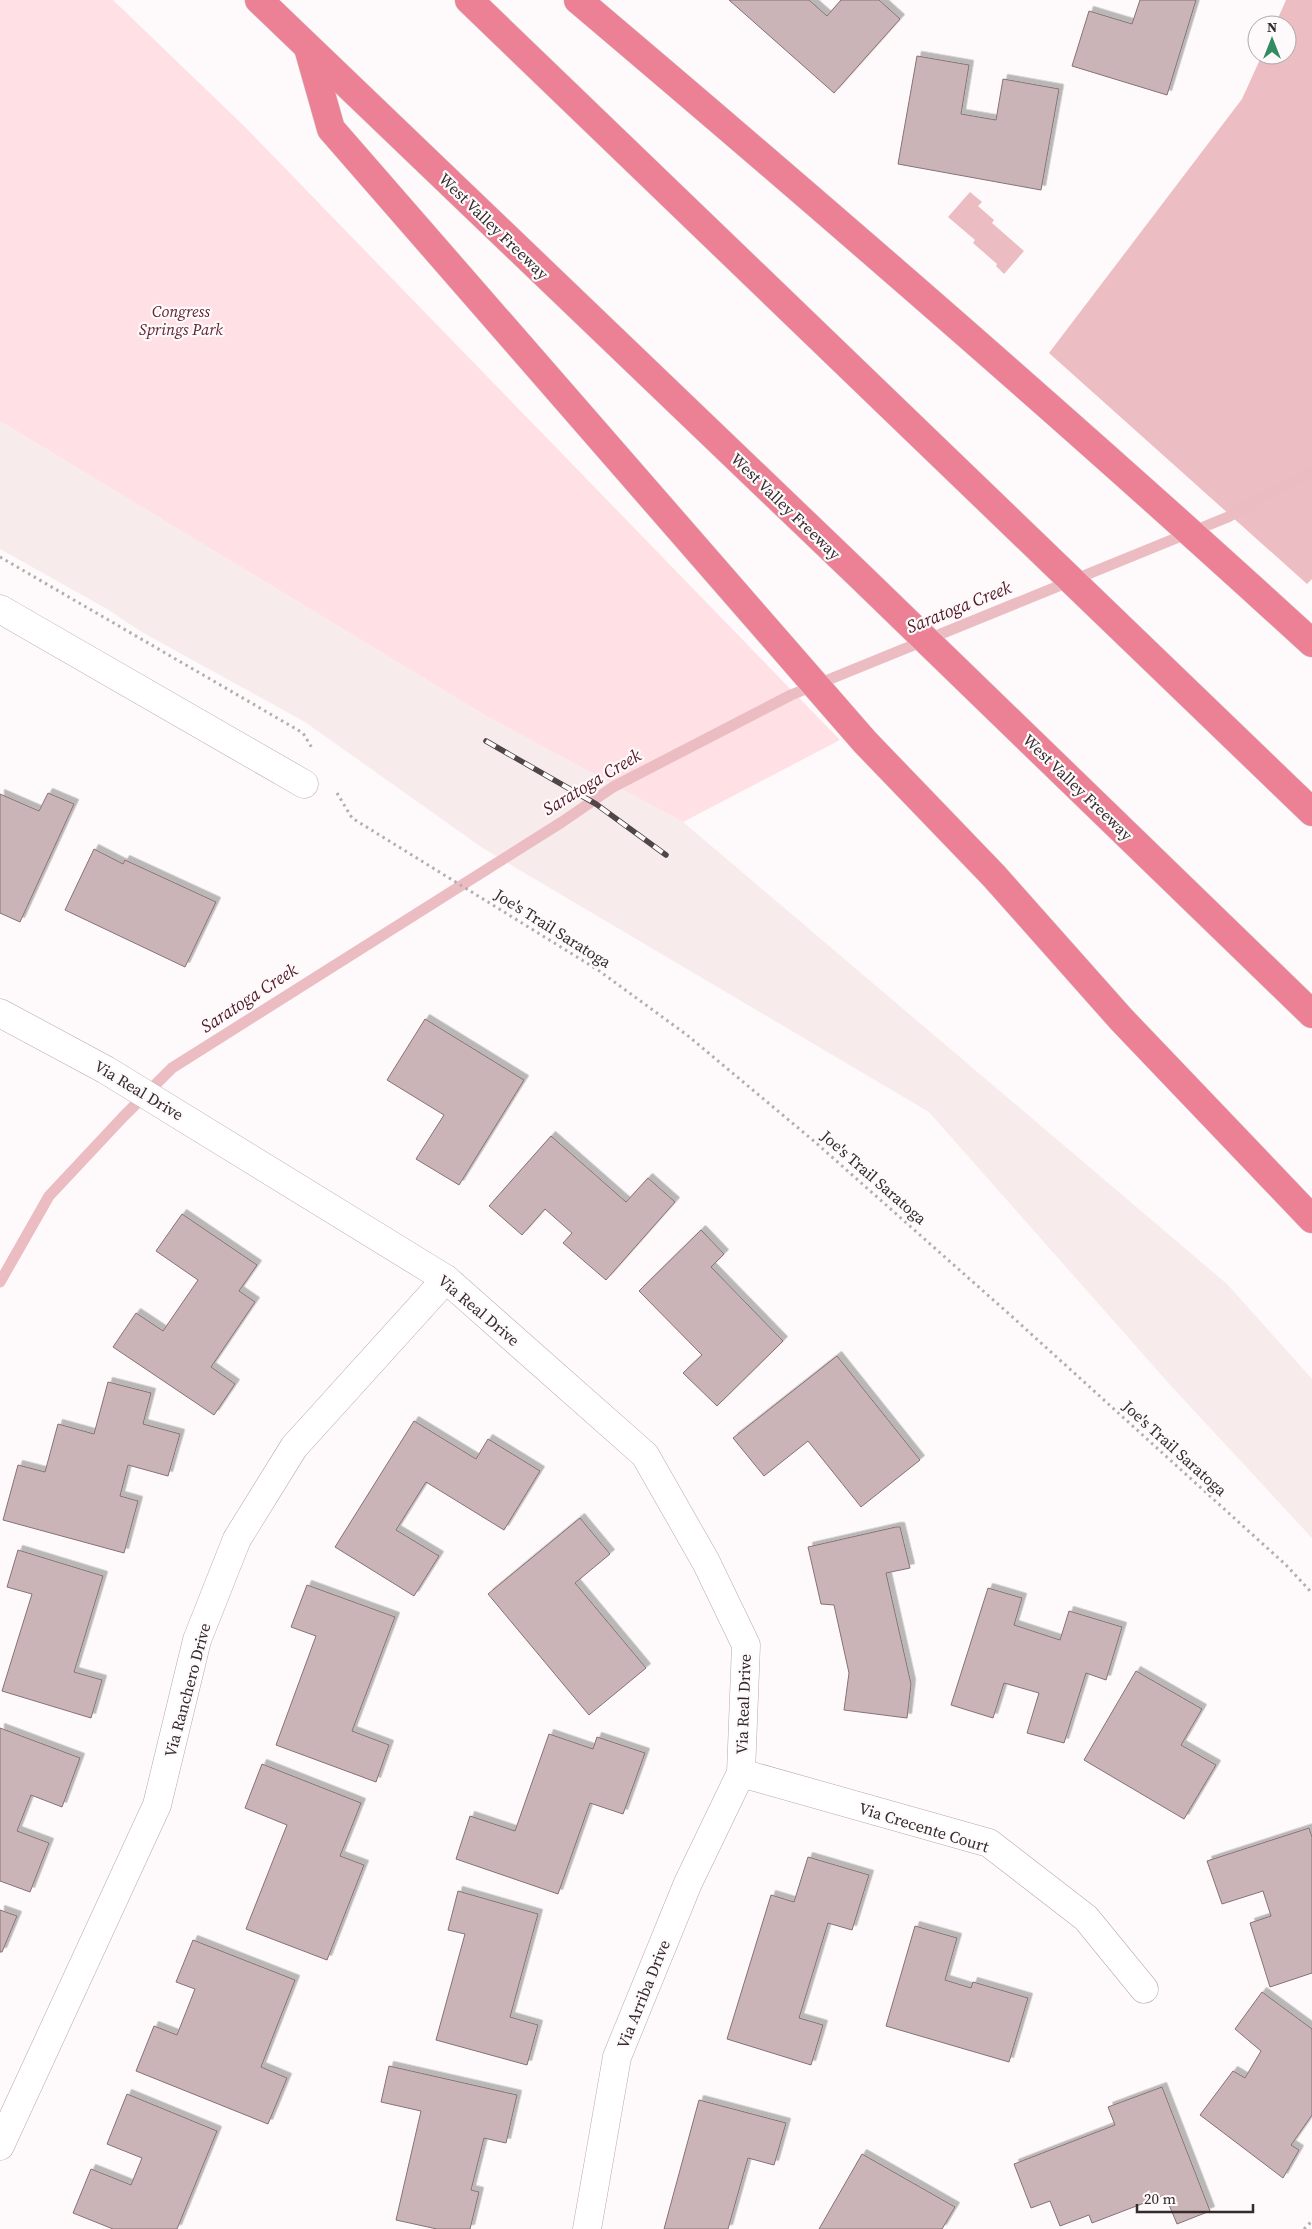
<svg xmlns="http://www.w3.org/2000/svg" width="1312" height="2229" viewBox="0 0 1312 2229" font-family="'Source Serif 4',serif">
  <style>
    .built { fill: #f8ebec }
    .green { fill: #ffe1e5 }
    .forest { fill: #edbdc4 }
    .water { fill: #ecbcc3 }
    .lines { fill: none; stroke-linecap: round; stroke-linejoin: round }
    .stream { stroke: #ecbcc3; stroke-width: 11 }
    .building { fill: #cab4b7; stroke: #867274; filter: url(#shadow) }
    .minor-casing { stroke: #bca6a9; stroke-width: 29 }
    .highway-casing { stroke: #d6d5d5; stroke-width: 29 }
    .path { stroke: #b4aeaf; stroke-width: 3; stroke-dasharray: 2.5 4; stroke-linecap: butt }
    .minor { stroke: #fff; stroke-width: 28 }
    .highway { stroke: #ec8195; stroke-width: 28 }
    .rail-casing { stroke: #4e4647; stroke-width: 5.5 }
    .rail { stroke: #fef9fa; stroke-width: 4; stroke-dasharray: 11; stroke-linecap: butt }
    .labels { text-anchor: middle; stroke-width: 4.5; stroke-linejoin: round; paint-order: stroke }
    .street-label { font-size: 16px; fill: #332b2c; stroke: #fef9fa }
    .park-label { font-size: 16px; font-style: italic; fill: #5f2431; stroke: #fef9fa }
    .water-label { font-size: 18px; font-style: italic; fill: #521926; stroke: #fef9fa }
  </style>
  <defs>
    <filter id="shadow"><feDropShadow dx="4.5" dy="-4.5" stdDeviation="0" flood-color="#0004"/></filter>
  </defs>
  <rect width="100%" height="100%" fill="#fef9fa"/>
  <path class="built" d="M0,421L488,717L683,822L1227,1284L1312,1379V1538L1172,1387L929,1112L484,849L305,722L140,631L107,609L0,549Z"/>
  <path class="green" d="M0,0H113L244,126L840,740L683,822L488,717L0,421Z"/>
  <path class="forest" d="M1286,0H1312V579L1307,584L1049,353L1242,99L1262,55H1287V25H1275Z"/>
  <path class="water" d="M970,192L982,202L978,206L994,220L992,223L1024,251L1004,274L996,266L997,264L973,243L975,240L948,217Z"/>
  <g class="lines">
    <path class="stream" d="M0,1282L49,1196L123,1117L172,1068L562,822L613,787L791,695L1228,517L1312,470"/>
  </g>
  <g class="building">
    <path d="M729,0H809L827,16L841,0H879L900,19L834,93Z"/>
    <path d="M1140,0H1196L1167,95L1072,66L1089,11L1132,24Z"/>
    <path d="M917,56L969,65L961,114L996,120L1003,79L1059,89L1041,190L898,164Z"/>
    <path d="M48,793L74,804L20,922L0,913V794L39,811Z"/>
    <path d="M94,849L123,864L125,860L216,902L185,967L65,910Z"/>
    <path d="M425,1019L524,1080L459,1185L416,1159L444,1115L387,1080Z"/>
    <path d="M551,1136L626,1202L648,1178L675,1202L606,1280L563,1243L572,1233L545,1209L522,1235L489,1206Z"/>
    <path d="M182,1214L257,1265L239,1291L255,1302L211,1367L235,1384L214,1415L113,1347L136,1313L163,1331L198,1280L156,1251Z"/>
    <path d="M701,1230L724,1254L711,1267L783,1341L717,1406L683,1373L702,1355L639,1291Z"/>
    <path d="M837,1356L920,1460L861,1507L808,1441L764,1476L733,1438Z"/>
    <path d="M108,1382L151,1393L143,1424L180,1434L168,1476L128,1465L120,1496L138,1501L124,1553L3,1520L18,1465L45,1472L58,1424L94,1434Z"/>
    <path d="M414,1421L476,1459L488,1439L540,1471L504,1530L426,1482L396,1530L439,1556L414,1596L335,1547Z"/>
    <path d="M580,1518L610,1554L575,1583L646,1668L589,1715L488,1594Z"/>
    <path d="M896,1527H900L910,1568L886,1573L911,1684L907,1718L844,1710L849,1673L834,1605L821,1604L808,1547Z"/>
    <path d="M18,1550L103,1576L74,1672L102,1680L91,1718L2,1691L32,1594L7,1587Z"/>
    <path d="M307,1585L395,1617L352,1731L389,1745L376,1782L276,1745L316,1636L291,1627Z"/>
    <path d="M988,1588L1022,1598L1014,1625L1060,1640L1069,1611L1122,1627L1106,1680L1086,1673L1064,1743L1027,1733L1039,1693L1004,1683L993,1718L951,1705Z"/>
    <path d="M1136,1671L1202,1709L1181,1745L1216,1765L1184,1819L1084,1760Z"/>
    <path d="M0,1728L80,1758L62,1807L31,1795L17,1831L49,1843L30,1892L0,1881Z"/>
    <path d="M549,1734L593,1749L597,1737L645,1753L623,1814L590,1803L558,1894L456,1859L470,1816L515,1831Z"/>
    <path d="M262,1764L361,1803L340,1856L364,1865L327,1960L246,1929L287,1825L245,1808Z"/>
    <path d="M1309,1828L1312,1837V1973L1270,1987L1250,1923L1271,1916L1263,1891L1222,1904L1207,1861Z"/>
    <path d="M808,1857L869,1875L852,1930L828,1923L799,2018L823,2025L811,2065L727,2039L771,1895L794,1902Z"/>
    <path d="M458,1891L538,1914L510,2017L538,2025L527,2065L436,2040L465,1934L448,1930Z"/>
    <path d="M0,1910L17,1916L2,1952H0Z"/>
    <path d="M915,1926L957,1938L945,1980L971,1988L973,1982L1028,1998L1009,2062L886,2026Z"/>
    <path d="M193,1940L295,1980L261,2067L287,2078L268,2124L136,2071L154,2026L177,2035L195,1989L176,1982Z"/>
    <path d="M1262,1992L1312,2029V2115L1291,2145L1299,2150L1283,2178L1200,2115L1233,2071L1245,2078L1261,2051L1235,2029Z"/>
    <path d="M389,2066L517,2095L506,2143L484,2138L471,2190L479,2192L470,2229H437L396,2220L421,2111L381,2102Z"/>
    <path d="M1162,2087L1210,2211L1177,2224L1165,2195L1092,2223L1089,2215L1060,2226L1050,2201L1031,2208L1014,2164L1115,2125L1108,2107Z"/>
    <path d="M127,2094L217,2131L177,2229H113L73,2213L91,2169L131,2185L142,2158L107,2144Z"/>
    <path d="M699,2100L786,2123L774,2165L748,2158L728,2229H664Z"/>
    <path d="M862,2154L955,2207L942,2229H819Z"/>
  </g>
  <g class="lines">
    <defs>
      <g id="minor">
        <path d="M0,609L304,784"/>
        <path d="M0,1013L106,1070L446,1279L645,1455L706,1562L746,1645L741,1773L688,1883L617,2057L587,2229"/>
        <path d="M741,1773L989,1843L1086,1918L1144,1989"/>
        <path d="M0,2146L157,1805L197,1640L237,1539L294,1447L446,1279"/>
      </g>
      <g id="highway">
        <path d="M259,0L862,578L1312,1014"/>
        <path d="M469,0L1312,812"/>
        <path d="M578,0C826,210 1072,423 1312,643"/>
        <path d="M308,48L331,129L865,742L994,876L1121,1019L1312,1219"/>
      </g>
    </defs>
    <use href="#minor" class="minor-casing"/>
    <use href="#highway" class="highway-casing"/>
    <g class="path">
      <path d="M0,557L303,733L312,748"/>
      <path d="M337,793L352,818L598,970L687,1035L815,1142L1008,1313L1286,1565L1312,1593"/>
      <path d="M1304,2229L1312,2221"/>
    </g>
    <use href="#minor" class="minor"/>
    <use href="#highway" class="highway"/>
    <defs>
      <path id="rail" d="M486,741L596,804L666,855"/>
    </defs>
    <use href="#rail" class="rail-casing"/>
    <use href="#rail" class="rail"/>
  </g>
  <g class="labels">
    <g class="street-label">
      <text transform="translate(494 226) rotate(44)" y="6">West Valley Freeway</text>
      <text transform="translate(786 506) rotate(44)" y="6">West Valley Freeway</text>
      <text transform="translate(1078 787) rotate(44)" y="6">West Valley Freeway</text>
      <text transform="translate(553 928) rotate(32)" y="6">Joe's Trail Saratoga</text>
      <text transform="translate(139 1090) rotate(31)" y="6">Via Real Drive</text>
      <text transform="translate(874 1177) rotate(41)" y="6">Joe's Trail Saratoga</text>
      <text transform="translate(479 1310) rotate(40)" y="6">Via Real Drive</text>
      <text transform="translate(1175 1448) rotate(42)" y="6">Joe's Trail Saratoga</text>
      <text transform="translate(187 1690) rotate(-75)" y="6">Via Ranchero Drive</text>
      <text transform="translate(743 1704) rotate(-88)" y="6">Via Real Drive</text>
      <text transform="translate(924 1827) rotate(17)" y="6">Via Crecente Court</text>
      <text transform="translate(643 1994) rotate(-68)" y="6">Via Arriba Drive</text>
    </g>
    <g class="park-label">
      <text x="181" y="317">Congress<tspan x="181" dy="18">Springs Park</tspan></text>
    </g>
    <g class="water-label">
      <text transform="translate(959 607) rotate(-22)" y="6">Saratoga Creek</text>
      <text transform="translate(592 782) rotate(-31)" y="6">Saratoga Creek</text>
      <text transform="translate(249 998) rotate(-33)" y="6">Saratoga Creek</text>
    </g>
  </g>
  <g transform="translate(1272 40)"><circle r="24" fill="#fef9fa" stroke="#ada7a8"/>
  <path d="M0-4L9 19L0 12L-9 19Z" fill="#328b61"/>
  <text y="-8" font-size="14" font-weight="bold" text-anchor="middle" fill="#332b2c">N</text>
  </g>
  <path d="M1137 2204v8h116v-8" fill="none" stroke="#332b2c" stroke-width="2.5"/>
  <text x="1144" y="2204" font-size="15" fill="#332b2c" stroke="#fef9fa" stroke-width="4" paint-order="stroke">20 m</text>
</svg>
